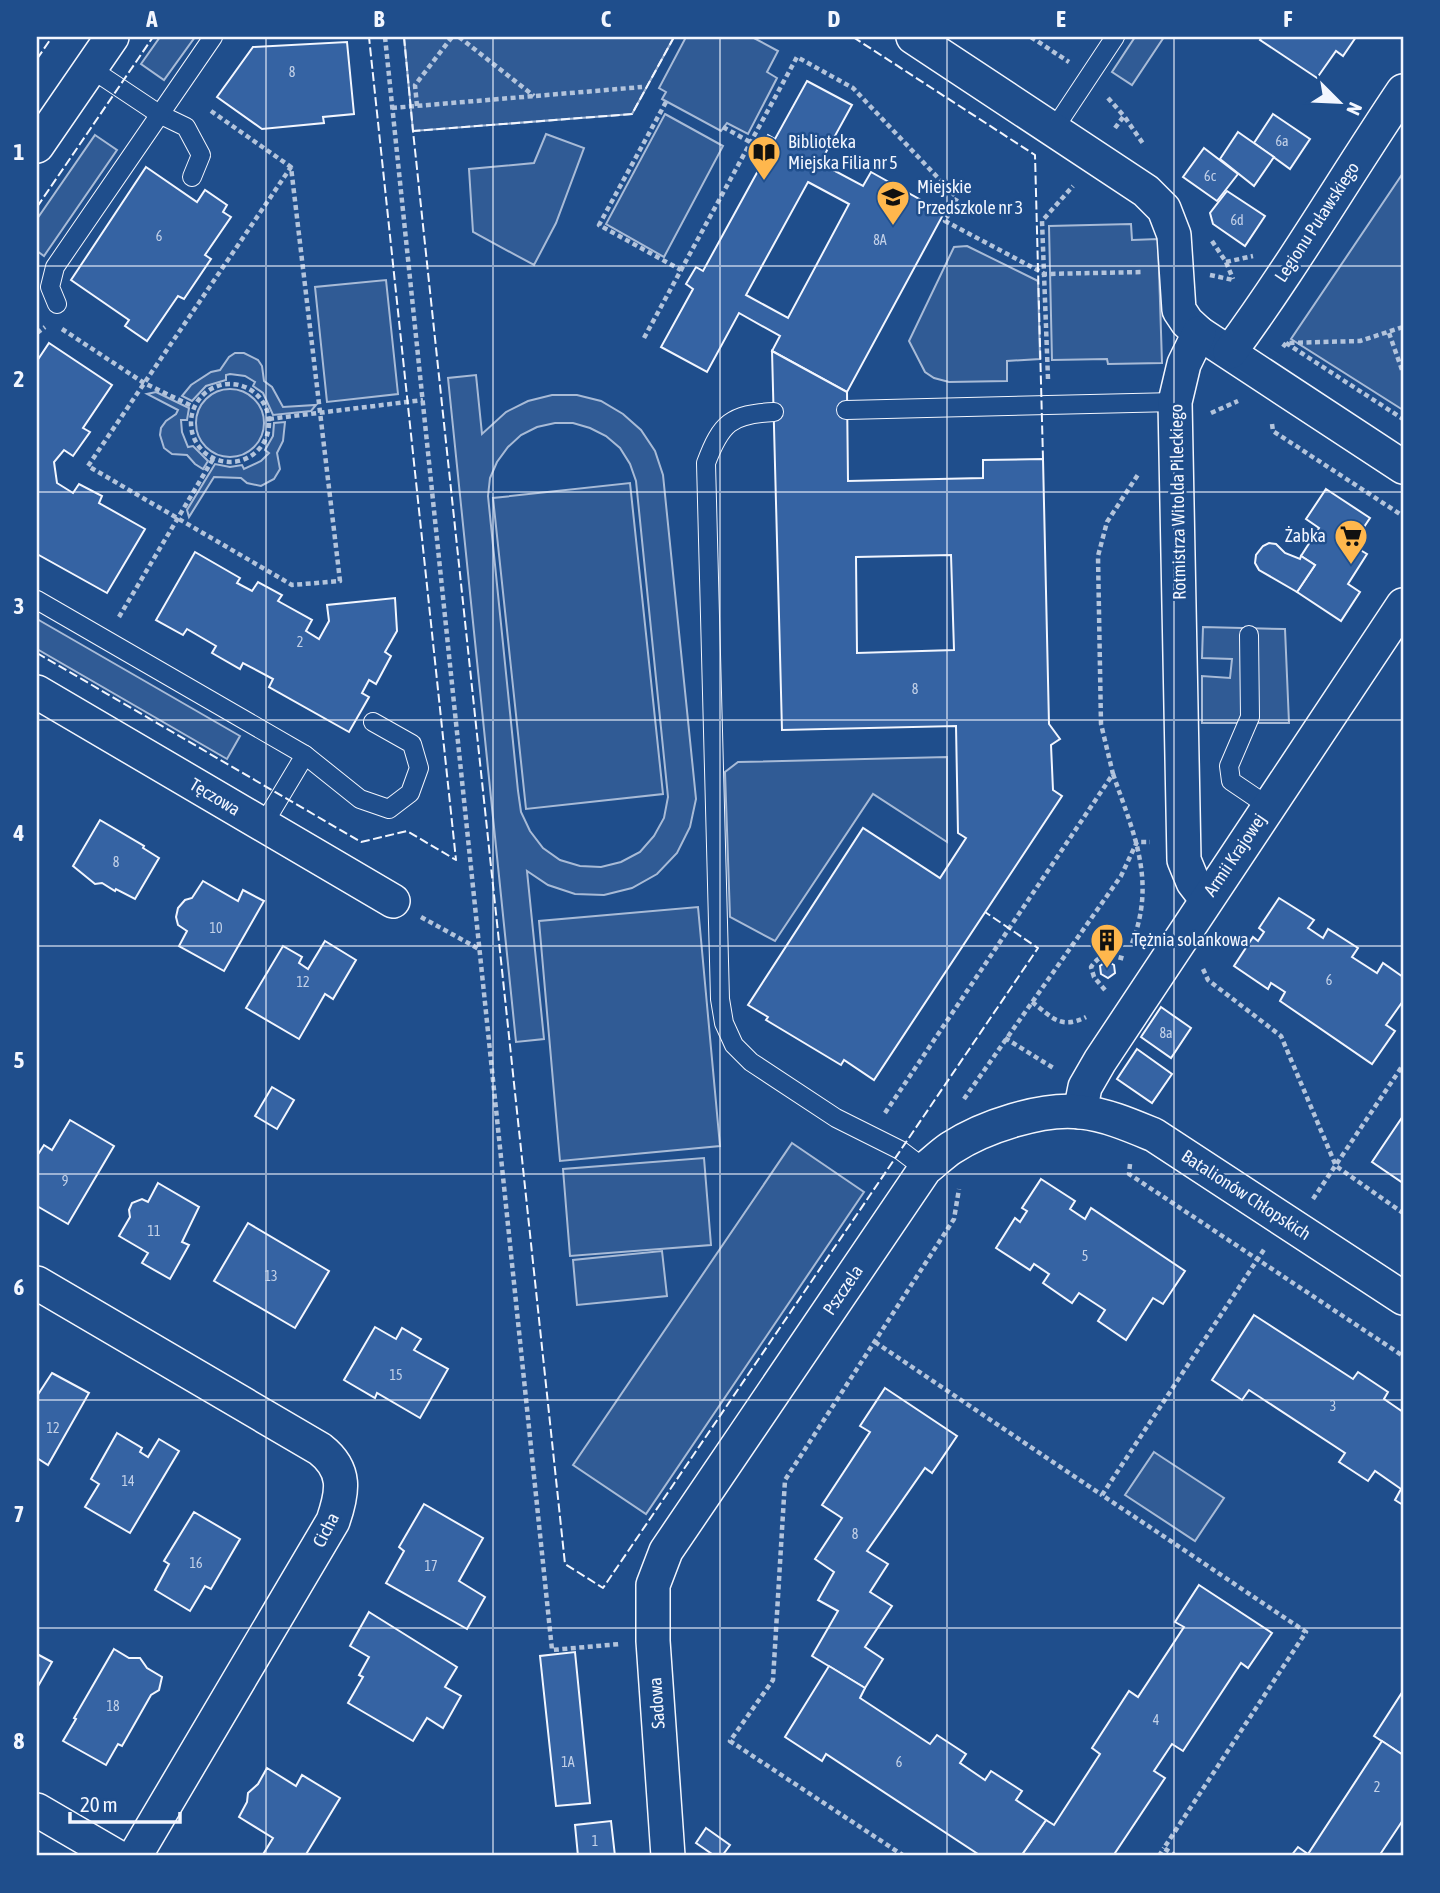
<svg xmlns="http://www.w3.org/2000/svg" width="1440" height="1893" viewBox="0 0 1440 1893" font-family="'Asap Condensed',sans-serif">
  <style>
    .built { fill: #305b95; stroke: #a8bbd7; stroke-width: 2; fill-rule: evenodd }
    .building { fill: #3563a3; stroke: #f2f6ff; stroke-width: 2; fill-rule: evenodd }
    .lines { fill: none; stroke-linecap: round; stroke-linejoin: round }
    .lane-casing { stroke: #f2f6ff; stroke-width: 20 }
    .street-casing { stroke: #f2f6ff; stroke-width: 36 }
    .path { stroke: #b3c4dc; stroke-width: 4.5; stroke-dasharray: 5 3.5; stroke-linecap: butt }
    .lane { stroke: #1f4e8c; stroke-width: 18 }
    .street { stroke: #1f4e8c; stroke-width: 33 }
    .fence { stroke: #f2f6ff; stroke-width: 2; stroke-dasharray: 9 3.5; stroke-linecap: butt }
    .grid { fill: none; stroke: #f2f6ff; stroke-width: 2; stroke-opacity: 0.55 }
    .labels { text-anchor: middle; stroke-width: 5; stroke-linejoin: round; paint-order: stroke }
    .number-label { font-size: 14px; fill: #c3d1e8 }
    .poi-label { font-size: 18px; fill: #f2f6ff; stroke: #1f4e8c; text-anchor: start }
    .street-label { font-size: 18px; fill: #f2f6ff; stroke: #1f4e8c }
    .neatline { fill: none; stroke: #f2f6ff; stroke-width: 2.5 }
    .grid-label { font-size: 23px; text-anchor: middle; font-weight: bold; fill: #f2f6ff }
  </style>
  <rect width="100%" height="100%" fill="#1f4e8c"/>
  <g class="built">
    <path d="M160,37H195L164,80L141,64Z"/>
    <path d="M404,37H674L632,114L413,131Z"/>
    <path d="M686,37H752L778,51L767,72L777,78L748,134L727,123L721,131L662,99L666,92L659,88Z"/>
    <path d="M1135,37H1164L1132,85L1112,72Z"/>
    <path d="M665,114L723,146L664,257L606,224Z"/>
    <path d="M546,134L584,148L556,223L534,265L473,232L469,169L534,163Z"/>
    <path d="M95,135L117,150L44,256L37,251V219Z"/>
    <path d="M1403,173V410L1291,339Z"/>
    <path d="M1131,224L1132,240L1158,239L1162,363L1108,364L1107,359L1052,360L1049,226Z"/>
    <path d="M967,246L1038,281L1040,359L1007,361V381L949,382L934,378L925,372L909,341L954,247Z"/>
    <path d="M386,280L398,394L327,402L315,287Z"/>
    <path d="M235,353H244L258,360L262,366L264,381L272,387L283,407L316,405L311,411L273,415L263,393L253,386L255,382L245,376L230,374L226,375V380L206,386L192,401L182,396L191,385L211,372L220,370L229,357Z"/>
    <path d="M476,375L482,434L506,412L528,401L552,395H577L601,401L623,414L641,430L655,451L663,475L696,799L690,827L677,853L657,874L632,888L604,895L575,894L548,885L527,871L544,1039L516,1042L448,378ZM555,423H573L590,428L606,436L620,448L630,464L636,481L668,797L664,818L654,836L640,852L621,862L601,867L580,866L560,860L543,848L530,831L521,812L518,791L488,496L490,478L497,462L508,447L521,435L537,427Z"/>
    <circle cx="230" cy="423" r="34"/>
    <path d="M156,392L189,408L187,420H181L182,432L188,447L193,446L208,461L203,469L195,464L187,455L172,454L164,448L160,435L161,428L166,421L176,414L178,410L147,394Z"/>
    <path d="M285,422L283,441L277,453L280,469L274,479L261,486L247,483L241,478L214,477L189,517L187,510L215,464L230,467L242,465L244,469L261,461L269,453L265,450L273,436L274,423Z"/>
    <path d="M630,483L663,794L526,809L493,498Z"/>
    <path d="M37,619L240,736L227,759L37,649Z"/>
    <path d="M1203,627L1285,629L1289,723H1202V676L1230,678L1232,659L1202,658Z"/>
    <path d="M947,757V842L873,794L775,941L730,917L725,772L738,762Z"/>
    <path d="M698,907L720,1146L560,1161L539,921Z"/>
    <path d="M792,1143L864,1192L646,1514L573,1465Z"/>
    <path d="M704,1158L711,1245L570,1256L563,1169Z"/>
    <path d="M662,1251L667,1296L577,1305L573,1260Z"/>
    <path d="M1154,1452L1224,1498L1195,1541L1125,1495Z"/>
  </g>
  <g class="building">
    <path d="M1262,37H1356L1343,56L1336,51L1317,78L1260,40Z"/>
    <path d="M347,42L354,114L323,117L324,123L262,129L217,97L253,47Z"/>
    <path d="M807,81L852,105L820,163L863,186L871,172L944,213L847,392L772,351L780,336L739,313L707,372L661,347L693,289L686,284L696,267L703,271L765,158L757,153L768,135L775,139ZM808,182L849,204L788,318L746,295Z"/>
    <path d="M1273,114L1310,139L1290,169L1254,143Z"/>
    <path d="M1238,132L1274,157L1254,186L1220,159Z"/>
    <path d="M1204,148L1238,174L1217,201L1183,177Z"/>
    <path d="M146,167L197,202L205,190L227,205L223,212L231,217L205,255L211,259L184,299L178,296L147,341L125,326L129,320L71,280Z"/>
    <path d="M1227,191L1265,216L1245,246L1213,224L1210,213Z"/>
    <path d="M49,343L112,385L83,428L90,432L73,456L64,450L54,462L57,483L73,493L79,484L102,496L99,503L145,529L107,593L37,554V361Z"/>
    <path d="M772,351L847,392L848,481L983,478V460L1043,459L1049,724L1060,739L1051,745L1053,790L1062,796L874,1080L844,1060L841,1065L766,1020L768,1017L748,1005L863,828L940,878L966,838L958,833L956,726L782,730ZM951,555L954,650L857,653L856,557Z"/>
    <path d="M1326,489L1370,518L1352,545L1367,554L1348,584L1360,592L1341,621L1297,592L1315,565L1301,556L1319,528L1306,519Z"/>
    <path d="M1269,543L1276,544L1285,553L1300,559L1301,556L1315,565L1297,592L1259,570L1255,563L1256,555L1263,546Z"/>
    <path d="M195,552L240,578L237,583L252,591L258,582L282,595L278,601L312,620L306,631L319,639L329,621L327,605L395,598L397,631L385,652L391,656L376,684L369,680L362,693L369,697L349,732L269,687L273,679L243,663L240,669L212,653L216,646L187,629L183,635L156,620Z"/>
    <path d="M100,820L144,846L143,848L159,858L135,899L116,889L115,891L102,883L95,884L73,866Z"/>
    <path d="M203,881L238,901L243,890L264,901L224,971L179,946L187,931L178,925L176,917L178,908L185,900L192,898Z"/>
    <path d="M1279,898L1314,920L1308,928L1323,938L1328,929L1358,948L1352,957L1377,973L1383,963L1403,977V1001L1386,1025L1395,1031L1372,1064L1280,1001L1285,992L1271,983L1268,989L1234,966L1253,937L1258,941L1264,932L1259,928Z"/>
    <path d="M325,941L356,960L333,999L325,994L299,1039L246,1008L283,946L302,957L299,963L308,969Z"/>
    <path d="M1107,961L1114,965L1115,973L1108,978L1101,974L1100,966Z"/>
    <path d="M1161,1007L1191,1028L1171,1058L1141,1037Z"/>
    <path d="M1137,1049L1172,1074L1152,1103L1117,1079Z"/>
    <path d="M272,1087L294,1100L277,1129L255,1116Z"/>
    <path d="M1403,1116V1183L1372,1162Z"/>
    <path d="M70,1120L114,1146L68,1224L37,1206V1156L44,1145L52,1150Z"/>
    <path d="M1041,1179L1075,1201L1070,1209L1085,1219L1091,1208L1185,1271L1163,1304L1153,1298L1126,1340L1098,1321L1105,1310L1079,1293L1072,1303L1043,1283L1049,1274L1034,1264L1030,1270L996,1248L1015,1218L1020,1222L1027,1211L1022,1208Z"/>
    <path d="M158,1183L199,1207L182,1242L189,1245L170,1279L142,1263L148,1253L119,1236L130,1217L129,1210L132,1203L142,1199L148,1202Z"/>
    <path d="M248,1223L329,1271L295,1328L214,1281Z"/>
    <path d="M1254,1315L1353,1379L1358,1372L1388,1392L1384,1399L1403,1412V1505L1395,1500L1401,1489L1375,1471L1368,1481L1339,1462L1345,1453L1249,1390L1242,1400L1212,1380Z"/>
    <path d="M375,1327L396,1339L402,1328L421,1339L414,1350L448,1369L420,1418L377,1393L375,1398L344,1380Z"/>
    <path d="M52,1373L89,1393L48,1465L37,1458V1396Z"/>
    <path d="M885,1388L957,1436L932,1473L925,1468L867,1551L888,1564L870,1592L892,1606L865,1647L883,1659L865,1688L812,1656L838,1611L818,1600L834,1572L815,1559L842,1518L822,1505L870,1432L860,1426Z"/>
    <path d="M117,1433L142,1448L140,1452L148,1457L159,1439L179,1451L130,1533L85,1507L99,1484L91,1479Z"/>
    <path d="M424,1504L483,1538L459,1581L485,1597L467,1629L386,1583L404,1551L399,1547Z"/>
    <path d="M194,1512L240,1539L211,1589L205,1586L190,1611L155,1590L169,1564L164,1561Z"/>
    <path d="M1199,1585L1272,1633L1248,1668L1241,1663L1183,1751L1172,1744L1154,1771L1165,1778L1113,1856H1021L1046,1820L1054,1825L1100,1754L1092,1748L1129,1691L1138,1697L1184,1627L1175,1622Z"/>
    <path d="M369,1612L457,1667L445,1687L461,1696L443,1728L427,1718L413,1741L348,1703L363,1677L359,1675L369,1657L350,1646Z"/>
    <path d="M114,1649L129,1658H140L147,1668L162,1677L159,1690L151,1695L122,1746L118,1744L106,1765L63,1741L76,1719L74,1718Z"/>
    <path d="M575,1652L590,1803L556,1806L540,1656Z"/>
    <path d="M37,1654L52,1662L37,1688Z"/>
    <path d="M829,1666L865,1688L860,1698L930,1744L937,1735L966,1754L960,1763L985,1780L991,1771L1022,1791L1016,1800L1046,1820L1021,1856H981L826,1754L822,1761L785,1737Z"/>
    <path d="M1403,1691V1755L1374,1736Z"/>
    <path d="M1382,1741L1403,1755V1820L1379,1856H1291L1298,1847L1308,1854Z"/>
    <path d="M267,1768L296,1786L302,1775L340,1798L305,1856H262L273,1838L239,1817L247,1802L248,1793L258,1784Z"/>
    <path d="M611,1821L615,1856H578L575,1825Z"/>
    <path d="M706,1828L730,1845L722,1856H715L696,1843Z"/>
  </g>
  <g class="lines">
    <defs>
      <g id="lane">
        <path d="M90,68L159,114L186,127L201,155L192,177"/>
        <path d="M1054,129L1115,37"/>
        <path d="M57,304L50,287L55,267L213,37"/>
        <path d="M846,410L1175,402"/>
        <path d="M774,412C731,414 721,423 706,463L720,999L724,1023L734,1045L751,1062L836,1118L900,1150L925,1169"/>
        <path d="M37,600L305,755L263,825"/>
        <path d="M1249,635L1250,717L1229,766L1231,781L1268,806"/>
        <path d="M305,755L360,799L389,809L410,793L419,768L412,744L373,722"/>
      </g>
      <g id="street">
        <path d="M913,37L1146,191L1164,209L1174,235L1179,310L1187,322L1199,333L1403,467"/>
        <path d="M37,146L112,37"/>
        <path d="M1199,333L1184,364L1175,402L1184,860L1193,882L1206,899"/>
        <path d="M1230,352C1292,268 1345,177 1403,91"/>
        <path d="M37,692L393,901"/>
        <path d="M1080,1112L1085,1087L1100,1061L1403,605"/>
        <path d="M37,1283L320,1449C347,1470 343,1492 333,1521L135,1856"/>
        <path d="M37,1810L116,1856"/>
        <path d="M668,1856L653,1641V1585L666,1551L925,1169C934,1162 942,1154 951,1148C983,1127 1043,1107 1081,1112C1107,1115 1130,1125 1154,1135L1403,1298"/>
      </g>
    </defs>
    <use href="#lane" class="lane-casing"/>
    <use href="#street" class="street-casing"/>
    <g class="path">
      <path d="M385,37L552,1650L620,1644"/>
      <path d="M459,37L534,96"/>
      <path d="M1031,37L1069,62"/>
      <path d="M1108,98L1124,116"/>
      <path d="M666,102L599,225L681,270"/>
      <path d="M417,106L415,85L452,37"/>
      <path d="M392,108L642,87"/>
      <path d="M211,111L291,167L340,581L292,585L88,466L291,167"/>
      <path d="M723,127L750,142"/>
      <path d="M1115,128L1124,116L1144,145"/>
      <path d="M1212,241L1226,262L1233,279"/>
      <path d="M1226,262L1253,256"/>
      <path d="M1210,275L1233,280"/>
      <path d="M62,329L144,383L194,407"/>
      <path d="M37,333L45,327"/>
      <path d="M1389,333L1402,370L1403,368"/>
      <path d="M644,338L797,57L853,88L957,198L945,221L1045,274L1142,272"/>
      <path d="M1286,343L1403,419"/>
      <path d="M1283,347L1286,343L1360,341L1403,327"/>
      <path d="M1048,379L1042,221L1073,186"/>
      <circle cx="230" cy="423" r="39"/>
      <path d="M1211,413L1238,401"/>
      <path d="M269,419L423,400"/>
      <path d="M1272,424L1273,431L1403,516"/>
      <path d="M119,617L213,459"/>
      <path d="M1113,774C1134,835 1157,881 1131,946"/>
      <path d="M421,917L479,949"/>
      <path d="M1203,969L1208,980L1281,1036L1336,1166L1403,1213"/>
      <path d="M1105,990L1094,977L1091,967C1101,953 1108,954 1125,959"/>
      <path d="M1032,1002C1052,1017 1060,1030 1086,1017"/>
      <path d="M1005,1038L1055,1069"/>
      <path d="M964,1099L1121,876L1137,842H1150"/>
      <path d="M885,1113L1113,774L1101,724L1098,556L1107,522L1139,473"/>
      <path d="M1130,1164L1129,1174L1403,1356"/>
      <path d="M1313,1199L1403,1065"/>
      <path d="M875,1342L1102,1495"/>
      <path d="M904,1856L730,1741L773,1680L785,1480L954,1219L959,1189"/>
      <path d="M1159,1856L1164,1848"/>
      <path d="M1176,1856L1164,1848L1306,1632L1102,1495L1265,1248"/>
    </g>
    <use href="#lane" class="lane"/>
    <use href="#street" class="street"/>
    <g class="fence">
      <path d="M404,37L413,131"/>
      <path d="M674,37L632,114L413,131L565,1564L603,1588L1038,948L985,912"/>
      <path d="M853,37L1035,155L1043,459"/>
      <path d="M37,59L52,37"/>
      <path d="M37,207L153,37"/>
      <path d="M37,653L361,842L407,831L456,860L369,37"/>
    </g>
  </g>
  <path class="grid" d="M266,37V1856M493,37V1856M720,37V1856M947,37V1856M1174,37V1856M37,266H1403M37,492H1403M37,720H1403M37,946H1403M37,1174H1403M37,1400H1403M37,1628H1403"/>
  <defs>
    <symbol id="library-pin" viewBox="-11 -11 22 30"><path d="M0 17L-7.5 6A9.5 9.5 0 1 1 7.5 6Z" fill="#ffb74d" stroke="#1f4e8c"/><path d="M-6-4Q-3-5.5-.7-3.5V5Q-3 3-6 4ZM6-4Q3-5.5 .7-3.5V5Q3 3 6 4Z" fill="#111"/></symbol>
    <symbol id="school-pin" viewBox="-11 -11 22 30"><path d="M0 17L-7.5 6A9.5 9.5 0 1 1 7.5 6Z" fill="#ffb74d" stroke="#1f4e8c"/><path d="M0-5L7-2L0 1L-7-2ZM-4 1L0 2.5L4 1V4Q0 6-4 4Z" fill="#111"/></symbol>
    <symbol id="supermarket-pin" viewBox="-11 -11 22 30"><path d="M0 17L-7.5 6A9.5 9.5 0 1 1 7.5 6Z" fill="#ffb74d" stroke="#1f4e8c"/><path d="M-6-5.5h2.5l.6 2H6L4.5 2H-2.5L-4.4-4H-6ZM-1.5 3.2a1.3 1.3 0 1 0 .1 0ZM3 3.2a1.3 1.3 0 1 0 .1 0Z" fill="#111"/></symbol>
    <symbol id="building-pin" viewBox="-11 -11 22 30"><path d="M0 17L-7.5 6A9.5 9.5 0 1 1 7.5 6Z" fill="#ffb74d" stroke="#1f4e8c"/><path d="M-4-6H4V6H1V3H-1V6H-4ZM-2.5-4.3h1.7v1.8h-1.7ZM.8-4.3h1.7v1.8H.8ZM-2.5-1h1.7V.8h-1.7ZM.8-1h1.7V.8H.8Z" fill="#111"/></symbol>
  </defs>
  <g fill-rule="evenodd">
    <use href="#library-pin" x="745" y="133" width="38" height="52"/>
    <use href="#school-pin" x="874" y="178" width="38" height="52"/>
    <use href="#supermarket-pin" x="1332" y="517" width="38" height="52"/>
    <use href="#building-pin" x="1088" y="921" width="38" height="52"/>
  </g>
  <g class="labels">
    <g class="number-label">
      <text x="292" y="77">8</text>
      <text x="1282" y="146">6a</text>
      <text x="1210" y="181">6c</text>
      <text x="1237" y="225">6d</text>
      <text x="159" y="241">6</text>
      <text x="880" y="245">8A</text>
      <text x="300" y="647">2</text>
      <text x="915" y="694">8</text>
      <text x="116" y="867">8</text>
      <text x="216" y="933">10</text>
      <text x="1329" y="985">6</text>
      <text x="303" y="987">12</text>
      <text x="1166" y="1038">8a</text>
      <text x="65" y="1186">9</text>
      <text x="154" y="1236">11</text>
      <text x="1085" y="1261">5</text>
      <text x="271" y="1281">13</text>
      <text x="396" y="1380">15</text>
      <text x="1333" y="1411">3</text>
      <text x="53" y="1433">12</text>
      <text x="128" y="1486">14</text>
      <text x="855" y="1539">8</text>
      <text x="196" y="1568">16</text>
      <text x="431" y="1571">17</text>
      <text x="113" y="1711">18</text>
      <text x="1156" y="1725">4</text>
      <text x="568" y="1767">1A</text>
      <text x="899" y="1767">6</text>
      <text x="1377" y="1792">2</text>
      <text x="595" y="1846">1</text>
    </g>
    <g class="poi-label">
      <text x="788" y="148">Biblioteka<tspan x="788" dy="21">Miejska Filia nr 5</tspan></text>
      <text x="917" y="193">Miejskie<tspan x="917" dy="21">Przedszkole nr 3</tspan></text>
      <text x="1326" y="542" text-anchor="end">Żabka</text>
      <text x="1132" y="946">Tężnia solankowa</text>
    </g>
    <g class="street-label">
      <text transform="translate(1317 222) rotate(-57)" y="6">Legionu Puławskiego</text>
      <text transform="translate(1178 502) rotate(-91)" y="6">Rotmistrza Witolda Pileckiego</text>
      <text transform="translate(215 797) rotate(31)" y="6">Tęczowa</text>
      <text transform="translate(1235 855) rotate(-56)" y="6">Armii Krajowej</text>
      <text transform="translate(1246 1195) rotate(33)" y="6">Batalionów Chłopskich</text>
      <text transform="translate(843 1290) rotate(-56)" y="6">Pszczela</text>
      <text transform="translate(326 1530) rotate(-63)" y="6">Cicha</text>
      <text transform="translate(657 1703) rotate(-94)" y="6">Sadowa</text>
    </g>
  </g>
  <rect width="1440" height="1893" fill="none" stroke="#1f4e8c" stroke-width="77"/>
  <g transform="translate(1339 102) rotate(114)" stroke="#1f4e8c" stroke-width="5" paint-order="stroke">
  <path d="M0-5L12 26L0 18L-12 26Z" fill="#f2f6ff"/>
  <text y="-10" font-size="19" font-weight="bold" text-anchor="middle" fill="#f2f6ff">N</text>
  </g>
  <path d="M70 1812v10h110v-10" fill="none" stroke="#f2f6ff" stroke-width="3.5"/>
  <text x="80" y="1812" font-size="21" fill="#f2f6ff" stroke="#1f4e8c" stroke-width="5" paint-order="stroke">20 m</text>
  <rect x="38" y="38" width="1364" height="1816" class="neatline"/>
  <g class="grid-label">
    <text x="152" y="27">A</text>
    <text x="379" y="27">B</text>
    <text x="606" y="27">C</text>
    <text x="834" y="27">D</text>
    <text x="1061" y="27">E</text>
    <text x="1288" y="27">F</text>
    <text x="19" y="160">1</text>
    <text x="19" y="387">2</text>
    <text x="19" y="614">3</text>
    <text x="19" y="841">4</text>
    <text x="19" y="1068">5</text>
    <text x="19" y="1295">6</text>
    <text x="19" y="1522">7</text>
    <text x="19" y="1749">8</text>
  </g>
</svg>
